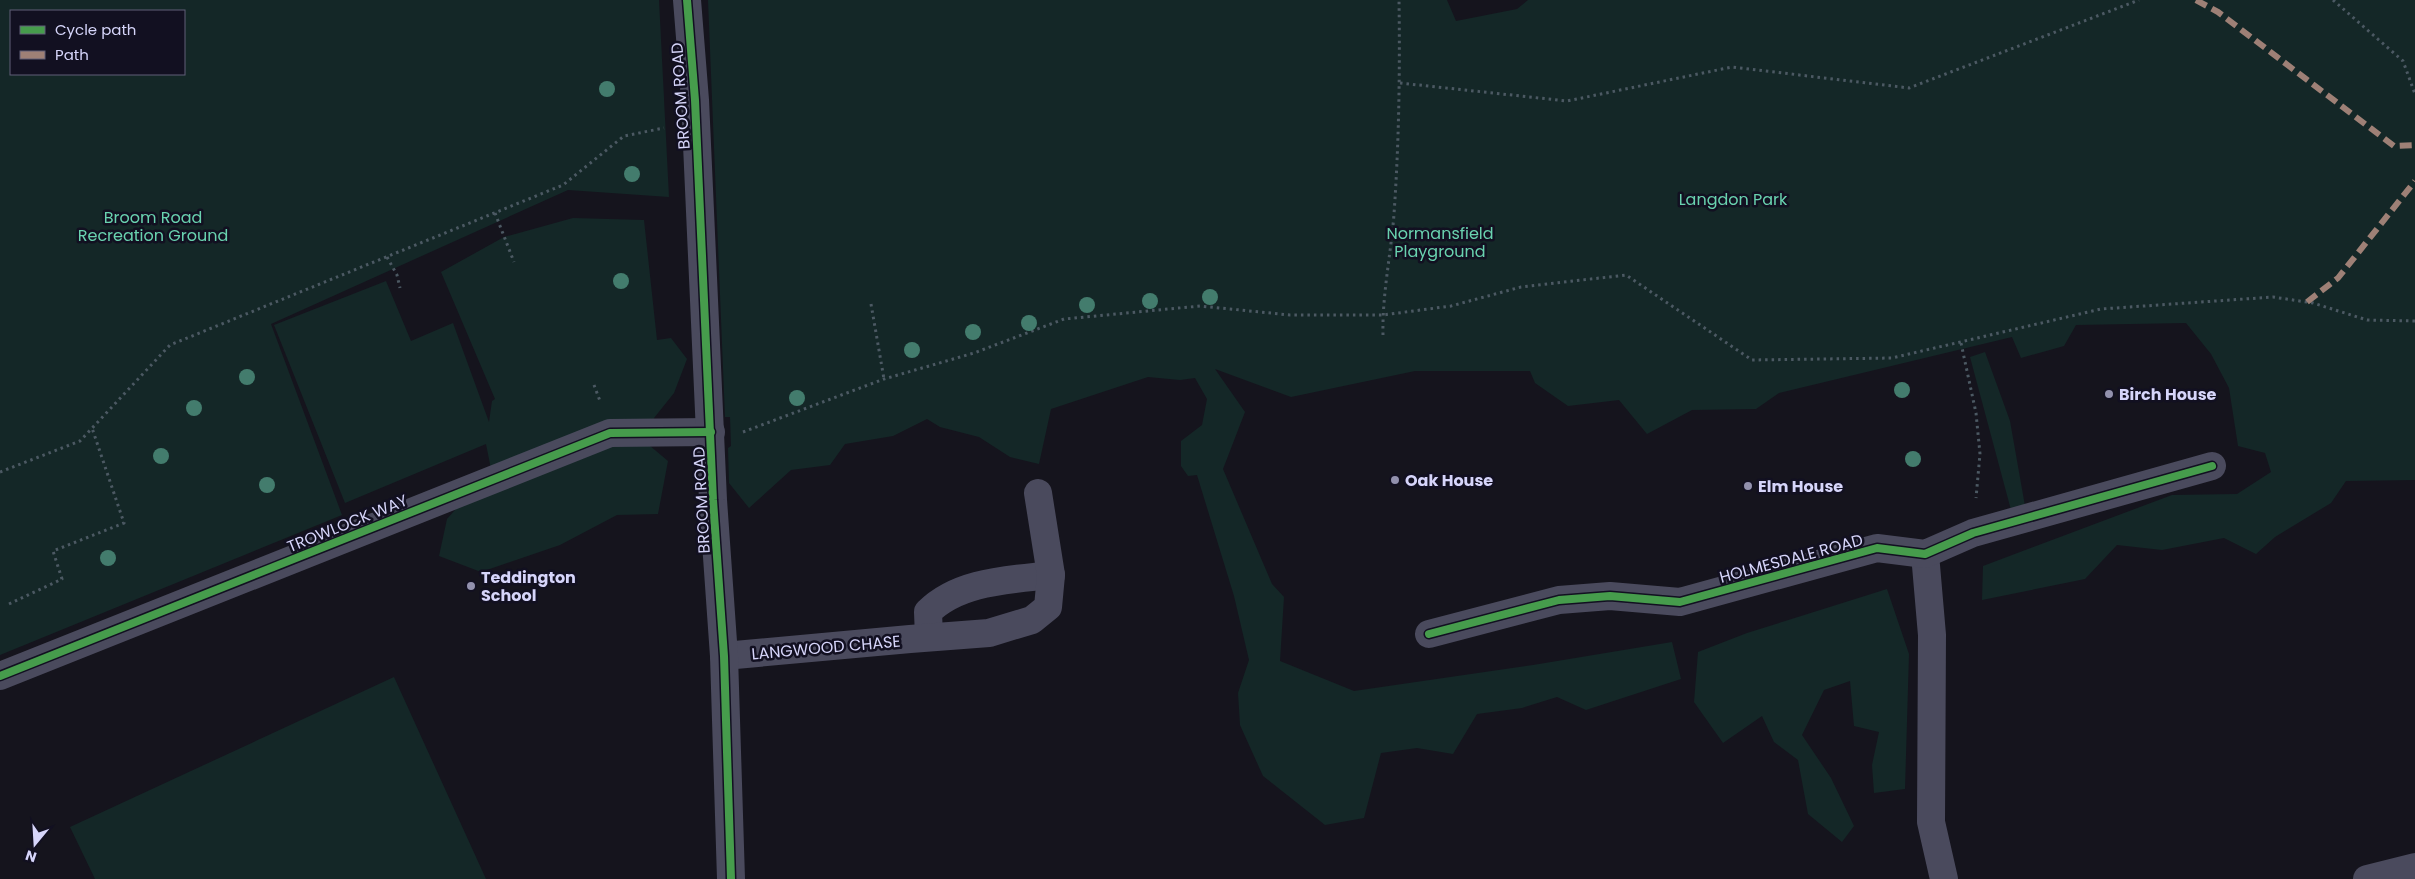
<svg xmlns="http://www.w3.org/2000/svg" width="2415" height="879" viewBox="0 0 2415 879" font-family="Poppins,sans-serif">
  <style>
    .green { fill: #142727; fill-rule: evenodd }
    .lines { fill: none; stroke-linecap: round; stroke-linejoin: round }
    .path { stroke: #4c5963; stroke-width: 3; stroke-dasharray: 2.5 4; stroke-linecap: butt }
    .minor { stroke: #4a4a5d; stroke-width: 28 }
    .tertiary { stroke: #4a4a5d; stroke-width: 28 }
    .quiet { stroke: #9e8076; stroke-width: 6; stroke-dasharray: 12 6; stroke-linecap: butt }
    .cycleway-casing { stroke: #121021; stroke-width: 11 }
    .cycleway { stroke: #469c4c; stroke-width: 8 }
    .tree { fill: #437c6d }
    .poi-dot { fill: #9291ad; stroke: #121021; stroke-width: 2 }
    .labels { text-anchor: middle; stroke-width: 5; stroke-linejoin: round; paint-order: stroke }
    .street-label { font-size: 16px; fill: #d6d5fa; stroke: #121021 }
    .park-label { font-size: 16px; fill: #69d2af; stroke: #121021 }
    .poi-label { font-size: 16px; font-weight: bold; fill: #d6d5fa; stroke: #121021; text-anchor: start }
  </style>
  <rect width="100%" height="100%" fill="#15141d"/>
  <g class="green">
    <path d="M0,0H659L669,197L568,190L271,324L342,515L0,655ZM11,11H184V74H11Z"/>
    <path d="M708,0H1447L1456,21L1517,9L1528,0H2415V480L2346,481L2331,503L2275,537L2256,554L2224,538L2162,550L2117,545L2085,579L1982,600L1983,566L2172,495L2237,494L2271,472L2265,453L2238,446L2229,388L2211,354L2186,323L2076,325L2064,346L2021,358L2012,337L1779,393L1756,409L1692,410L1647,434L1619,400L1568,406L1535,383L1530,371H1415L1291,397L1215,369L1245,412L1223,469L1272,584L1284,597L1280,661L1354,691L1533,665L1672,642L1681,679L1586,710L1557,697L1522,708L1477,714L1453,754L1417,748L1381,753L1364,818L1325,825L1263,776L1240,725L1238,693L1249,660L1234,596L1197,475L1188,476L1181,466V441L1202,425L1207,399L1195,378L1180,380L1148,377L1051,409L1039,464L1010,457L979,437L940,427L927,419L893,436L845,444L830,465L791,470L749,508L729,483L728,448L731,446L730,417H725Z"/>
    <path d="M573,218L644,220L657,340L671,338L687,359L674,393L654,418L643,440L668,461L658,514L617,515L560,545L481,572L439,556L447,519L491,469L486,444L345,503L274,325L386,281L411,341L453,323L489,422L492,401L495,399L441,272L504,237Z"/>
    <path d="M1985,352L2010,421L2025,506L2011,510L1970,357Z"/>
    <path d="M1887,589L1909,654L1905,789L1874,793L1872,765L1879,732L1854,726L1850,681L1824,690L1802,735L1831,778L1854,826L1842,842L1808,814L1798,760L1774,742L1762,716L1723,743L1694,702L1698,652L1747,633Z"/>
    <path d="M394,677L486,879H95L70,827Z"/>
  </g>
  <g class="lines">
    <g class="path">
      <path d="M2333,0L2403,61L2415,94"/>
      <path d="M1400,83L1567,101L1732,67L1909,88L2139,0"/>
      <path d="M495,213L514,262"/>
      <path d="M387,257L397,275L400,288"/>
      <path d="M871,304L884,379"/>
      <path d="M1383,335C1382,295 1391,254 1394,214C1399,143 1400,71 1399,0"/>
      <path d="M1961,343L1976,413L1980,454L1976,498"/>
      <path d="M594,385L600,401"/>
      <path d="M743,432L884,379L974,353L1064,319L1200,306L1290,315H1383L1451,306L1521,287L1626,275L1752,360L1892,358L2101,309L2273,297L2313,303L2367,320L2415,321"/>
      <path d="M0,472L80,441L170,345L563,185L624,136L664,128"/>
      <path d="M9,604L62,579L53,551L124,523L92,428"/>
    </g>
    <g class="minor">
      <path d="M1925,554L1932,635L1931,822L1944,879"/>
      <path d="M1429,634L1559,600L1610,596L1680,602L1877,548L1925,554L1973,533L2212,466"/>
      <path d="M929,637L928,612C959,581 1009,580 1051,575"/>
      <path d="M724,656L910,639L989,633L1032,620L1048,607L1051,575L1038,493"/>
      <path d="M0,676L610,433L711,432"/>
      <path d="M2367,879L2415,867"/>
    </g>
    <path class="tertiary" d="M687,0L695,100L713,500L724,656L731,879"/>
    <g class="quiet">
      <path d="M2196,0L2218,12L2394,146L2415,145"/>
      <path d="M2307,302L2338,278L2415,181"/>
    </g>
    <defs>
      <g id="cycleway">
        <path d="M687,0L695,100L713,500L724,656L731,879"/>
        <path d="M1429,634L1559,600L1610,596L1680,602L1877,548L1925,554L1973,533L2212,466"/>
        <path d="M0,676L610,433L711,432"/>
      </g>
    </defs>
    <use href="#cycleway" class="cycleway-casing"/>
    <use href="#cycleway" class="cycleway"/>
  </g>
  <g class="tree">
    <circle cx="607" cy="89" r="8"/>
    <circle cx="632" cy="174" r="8"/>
    <circle cx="621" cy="281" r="8"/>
    <circle cx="1210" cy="297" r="8"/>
    <circle cx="1150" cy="301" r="8"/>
    <circle cx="1087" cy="305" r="8"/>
    <circle cx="1029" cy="323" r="8"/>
    <circle cx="973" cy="332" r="8"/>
    <circle cx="912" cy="350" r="8"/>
    <circle cx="247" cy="377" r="8"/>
    <circle cx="1902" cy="390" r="8"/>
    <circle cx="797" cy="398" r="8"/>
    <circle cx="194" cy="408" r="8"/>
    <circle cx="161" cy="456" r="8"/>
    <circle cx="1913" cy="459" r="8"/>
    <circle cx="267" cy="485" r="8"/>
    <circle cx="108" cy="558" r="8"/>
  </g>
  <g class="poi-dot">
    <circle cx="2109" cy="394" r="5"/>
    <circle cx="1395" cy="480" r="5"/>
    <circle cx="1748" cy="486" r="5"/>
    <circle cx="471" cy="586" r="5"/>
  </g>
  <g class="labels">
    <g class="street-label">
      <text transform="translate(680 96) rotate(-94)" y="6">BROOM ROAD</text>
      <text transform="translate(701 500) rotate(-93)" y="6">BROOM ROAD</text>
      <text transform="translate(347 523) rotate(-22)" y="6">TROWLOCK WAY</text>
      <text transform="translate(1791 558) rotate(-15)" y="6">HOLMESDALE ROAD</text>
      <text transform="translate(826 647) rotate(-5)" y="6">LANGWOOD CHASE</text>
    </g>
    <g class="park-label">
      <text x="1733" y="205">Langdon Park</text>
      <text x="153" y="223">Broom Road<tspan x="153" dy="18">Recreation Ground</tspan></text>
      <text x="1440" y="239">Normansfield<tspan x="1440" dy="18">Playground</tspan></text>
    </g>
    <g class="poi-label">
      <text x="2119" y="400">Birch House</text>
      <text x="1405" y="486">Oak House</text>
      <text x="1758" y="492">Elm House</text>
      <text x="481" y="583">Teddington<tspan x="481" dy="18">School</tspan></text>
    </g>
  </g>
  <rect x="10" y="10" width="175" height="65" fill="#121021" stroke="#605f78"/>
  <rect x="20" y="26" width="25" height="8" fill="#469c4c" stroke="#605f78"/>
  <text x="55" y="35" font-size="15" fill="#d6d5fa">Cycle path</text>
  <rect x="20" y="51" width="25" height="8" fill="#9e8076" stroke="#605f78"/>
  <text x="55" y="60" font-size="15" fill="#d6d5fa">Path</text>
  <g transform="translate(35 844) rotate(198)" stroke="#121021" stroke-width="4" paint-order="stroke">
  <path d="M0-4L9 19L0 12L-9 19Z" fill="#d6d5fa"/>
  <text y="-8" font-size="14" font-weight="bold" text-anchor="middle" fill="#d6d5fa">N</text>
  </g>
</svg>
